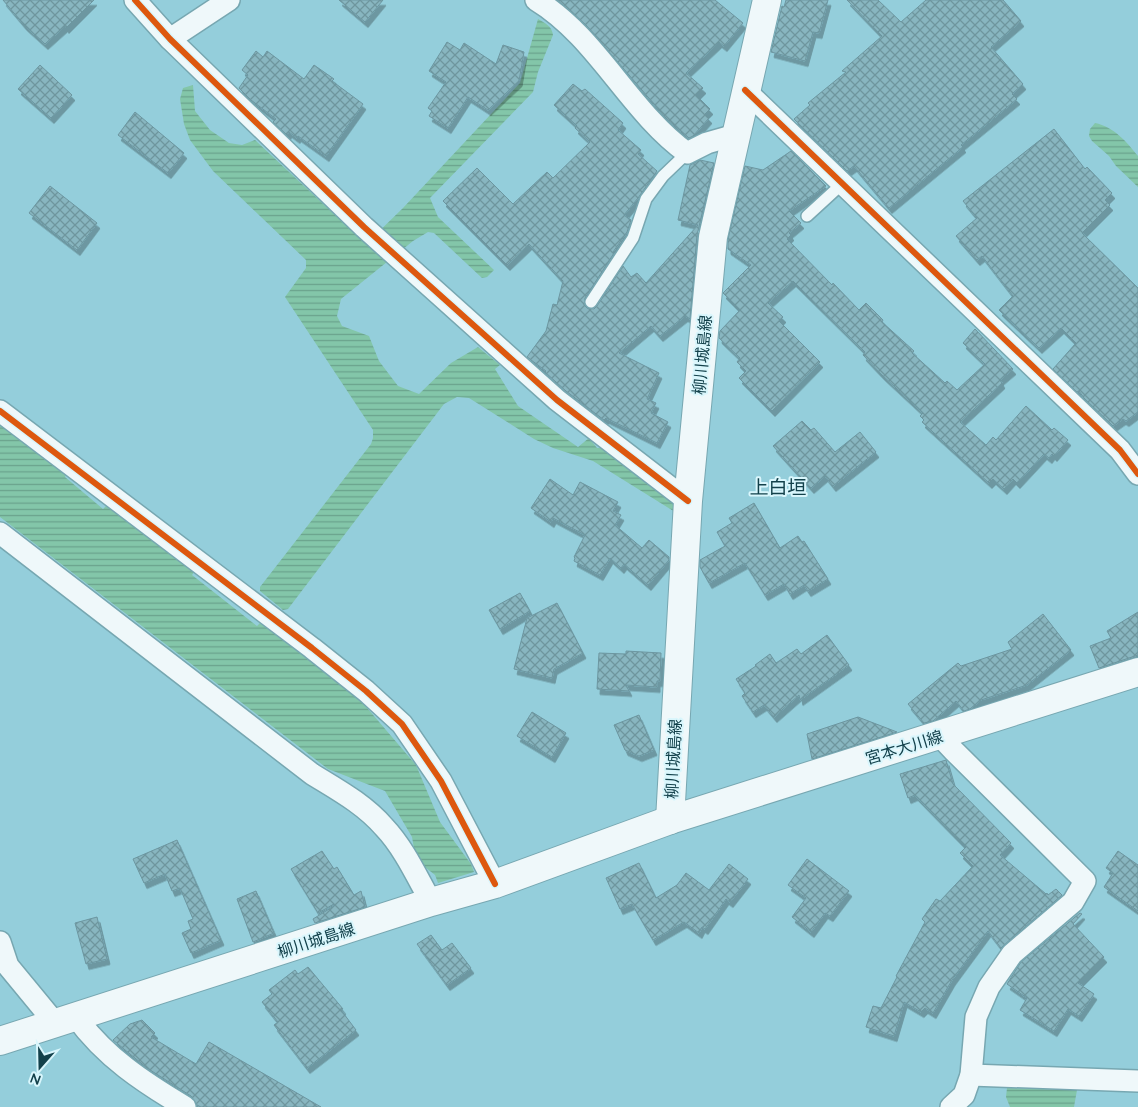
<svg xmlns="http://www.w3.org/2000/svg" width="1138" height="1107" viewBox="0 0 1138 1107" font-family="Quicksand,'Noto Sans JP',sans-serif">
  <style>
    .water { fill: url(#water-rules) }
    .building { fill: url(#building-cross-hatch); stroke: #6c96a0; filter: url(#shadow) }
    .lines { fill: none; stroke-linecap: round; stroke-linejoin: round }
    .service-casing { stroke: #77a7b1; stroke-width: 14 }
    .minor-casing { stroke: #77a7b1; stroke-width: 24 }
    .secondary-casing { stroke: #77a7b1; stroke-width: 30 }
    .service { stroke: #eff8fa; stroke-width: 11 }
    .minor { stroke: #eff8fa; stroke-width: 21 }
    .secondary { stroke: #eff8fa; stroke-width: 28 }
    .cycleway-casing { stroke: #d9f6fc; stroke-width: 9 }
    .cycleway { stroke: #dd580f; stroke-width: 6 }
    .labels { text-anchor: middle; stroke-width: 4; stroke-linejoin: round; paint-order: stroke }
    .street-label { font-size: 16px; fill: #13414b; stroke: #d9f6fc }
    .quarter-label { font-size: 19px; fill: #13414b; stroke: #d9f6fc }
  </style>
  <defs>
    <pattern id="water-rules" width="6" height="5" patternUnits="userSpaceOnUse" patternTransform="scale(1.25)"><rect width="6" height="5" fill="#83c6a9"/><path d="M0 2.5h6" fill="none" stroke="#6aa28c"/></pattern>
    <pattern id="building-cross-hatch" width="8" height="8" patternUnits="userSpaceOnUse" patternTransform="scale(1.25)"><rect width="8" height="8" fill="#88b6c0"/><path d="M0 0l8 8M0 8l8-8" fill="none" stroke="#6e969e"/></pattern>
    <filter id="shadow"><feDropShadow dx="3" dy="5.5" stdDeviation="0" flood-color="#0004"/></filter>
  </defs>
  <rect width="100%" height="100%" fill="#94cedb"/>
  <g class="water">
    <path d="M538,19C545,23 552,26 553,35L538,72L533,92L430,198L438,217L494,270L487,277L482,278L434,233L428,232L413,241L341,299L337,316L342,326L369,336L379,361L398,386L419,394L451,363L478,347L500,365L495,369L518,406L578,447L589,438L597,448H604L678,506L675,512L593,461L553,448L534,439L469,398L457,397L444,404L288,609L283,610L260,591V587L371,444L373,438V430L285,297L306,268V260L213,171L190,140L184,124L180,99L183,88L193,85L195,111L210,130L229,143L242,145L255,140L366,244L403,208L520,83Z"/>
    <path d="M1095,123C1114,127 1126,141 1138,156V187L1116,166L1109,156L1092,141L1089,136L1090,129Z"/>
    <path d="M0,422L67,473L65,477L103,509L108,504L195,571L192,575L257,626L260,623L356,695L416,765L440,822L471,864L474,872L438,883L435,875L416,860L412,837L385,791L328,769L0,517Z"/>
    <path d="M1007,1088L1077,1090L1074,1107H1010L1006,1097Z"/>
  </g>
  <g class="building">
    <path d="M3,0H94L66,28L65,26L45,44L24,25Z"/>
    <path d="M339,0H383L365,22Z"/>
    <path d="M557,0H715L743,23L724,46L719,42L686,73L703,88L696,95L710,109L705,114L709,118L693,136L689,138L666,118L586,25Z"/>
    <path d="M786,0H828L819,33L813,32L805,61L771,52L782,6L784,7Z"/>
    <path d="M847,0H878L901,22L926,0H1003L1021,21L991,47L1023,84L1012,94L1017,99L961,145L963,147L889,208L854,166L847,171L794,119L810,105L808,103L846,72L842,71L882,36Z"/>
    <path d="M447,42L460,50L464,43L496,64L503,45L524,52L519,81L488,110L468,97L448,128L429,116L432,111L428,108L446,82L429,71Z"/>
    <path d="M256,51L263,57L267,51L304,79L314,65L334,79L332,81L363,104L326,156L298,136L297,138L289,132L287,135L273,122L276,119L251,100L239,88L248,75L242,70Z"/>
    <path d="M40,65L72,95L51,118L18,89Z"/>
    <path d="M573,84L582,91L585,89L623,123L618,130L641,150L638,154L657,171L638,198L624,215L631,220L627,232L613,252L614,253L585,298L584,305L587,308L594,309L597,306L623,266L631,277L637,273L646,283L698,225L678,220L690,165L700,160L714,163L697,235L690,319L685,316L660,336L651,326L619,353L659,373L647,399L656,403L651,413L668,422L657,443L606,418L604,420L566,391L545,372L546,371L527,357L546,331L553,304L557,305L563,281L529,244L507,265L443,201L477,168L513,204L547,172L553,178L590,142L575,128L577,126L554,105Z"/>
    <path d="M135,112L184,153L168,173L118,135Z"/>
    <path d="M1054,129L1085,169L1087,167L1112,193L1105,200L1110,205L1082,233L1138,288V412L1126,421L1123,419L1113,426L1084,398L1079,391L1077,392L1053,369L1076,343L1061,328L1039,348L999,310L1013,296L982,256L977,260L956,236L977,218L963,201Z"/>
    <path d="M791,151L826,186L789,211L801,223L789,233L791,235L787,239L832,285L833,283L859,310L866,303L883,320L882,322L914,351L912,353L945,383L947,381L957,390L985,364L963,343L975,329L1013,369L1000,380L1002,383L960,422L986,445L993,437L996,440L1026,406L1052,430L1054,428L1068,440L1054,456L1052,454L1049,458L1044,454L1017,483L1013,479L1004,489L993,479L989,483L922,422L924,420L920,416L923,413L882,375L863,355L865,352L793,281L768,303L783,317L779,321L820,362L772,411L739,378L746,371L737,362L740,358L719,338L720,331L740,310L723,293L751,265L728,249V239L745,166L763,170Z"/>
    <path d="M50,186L97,223L77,250L29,213Z"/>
    <path d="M802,421L811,430L814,428L835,452L860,432L876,452L833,486L825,476L811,488L773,446Z"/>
    <path d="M550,479L573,495L580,482L618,502L613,511L621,515L615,525L642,548L649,540L669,557V560L648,585L624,564L621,568L610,558L600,575L574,561L575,558L574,557L585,535L553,518L551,522L531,508Z"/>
    <path d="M754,503L780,548L798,536L802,542L804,541L828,579L808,591L804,585L790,594L784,584L765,595L745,563L709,583L700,567V560L725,546L717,532L732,523L729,518Z"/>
    <path d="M520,593L530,611L500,629L489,610Z"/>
    <path d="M557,603L583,653L554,669L552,678L514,669L527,618Z"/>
    <path d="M1138,612V655L1099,668L1090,646L1111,638L1107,631Z"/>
    <path d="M1043,614L1071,650L1027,685L981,700L970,709L964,711L956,701L933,721L924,723L908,704L958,663L961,666L1012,649L1008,642Z"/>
    <path d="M827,635L849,665L800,700L799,695L774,717L764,705L753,712L742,696L745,693L736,679L756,666L755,665L770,654L776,663L797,649L801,654Z"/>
    <path d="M626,651L661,653L660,681H657V687L626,685L629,691L597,689L599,653L626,654Z"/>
    <path d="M532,712L566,733L552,757L517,736Z"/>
    <path d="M639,715L654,750L639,756L625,750L614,725Z"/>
    <path d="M858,717L897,732L812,759L807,734Z"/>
    <path d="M946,760L953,784L1011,843L1000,855L1046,894L1047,893L1048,895L1056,889L1062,895L1001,948L988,931L952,980L933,1013L925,1008L921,1012L904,1002L894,1036L866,1027L873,1006L881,1008L897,977L896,976L925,922L922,919L936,899L940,901L973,866L960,853L966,847L915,795L908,798L900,774Z"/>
    <path d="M177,840L221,940L191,953L182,933L191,929L188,921L193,919L180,888L172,891L165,874L144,883L133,859Z"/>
    <path d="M322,851L334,869L337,867L354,895L361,891L365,907L315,923L313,919L334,906V904L318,913L291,869Z"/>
    <path d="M1118,851L1138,865V911L1104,887L1113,873L1106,868Z"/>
    <path d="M807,859L849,891L830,916L825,913L811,932L792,917L806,898L788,885Z"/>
    <path d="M639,863L656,898L677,885L686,873L709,890L729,864L748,879L730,902L726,899L705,929L702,927L699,933L684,922L653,940L632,904L620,909L606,878Z"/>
    <path d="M256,891L274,933L253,942L237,899Z"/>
    <path d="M1080,913L1082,914L1073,924L1104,957L1078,983L1094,994L1079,1016L1068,1009L1054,1031L1020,1010L1027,998L1007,984L1021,962Z"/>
    <path d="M97,917L107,959L86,964L75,923Z"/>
    <path d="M431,935L442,950L452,943L471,968L447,985L417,944Z"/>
    <path d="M308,967L343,1009L341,1010L356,1030L307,1068L274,1025L278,1022L262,1002L272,994L269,990L295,970L298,974Z"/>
    <path d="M142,1020L155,1033L151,1037L196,1064L209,1042L321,1107H201L197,1105L191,1096L147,1068L113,1040L130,1024Z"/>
  </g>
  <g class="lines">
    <defs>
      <g id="service">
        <path d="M807,216L843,183"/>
        <path d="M591,302L633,238L646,199L663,176L687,153"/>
      </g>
      <g id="minor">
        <path d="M135,0L170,39L364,227L557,400L688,501"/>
        <path d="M536,0C597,37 629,111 687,153L707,143L735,135"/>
        <path d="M170,39L229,0"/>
        <path d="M745,90L1120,450L1138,474"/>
        <path d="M0,411L312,648L366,691L402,724L441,781L495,884"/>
        <path d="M0,533L312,774C338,790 364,804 384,827C404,848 417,877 431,902"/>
        <path d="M940,736L954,751L1085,881L1073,902L1012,954L989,987L976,1017L971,1075L964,1095L951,1107"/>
        <path d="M0,942L8,966L55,1023"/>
        <path d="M76,1017C105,1057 143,1082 185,1107"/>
        <path d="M971,1075L1138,1081"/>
      </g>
      <g id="secondary">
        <path d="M670,820L688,501L713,237L767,0"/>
        <path d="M0,1041L431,902L495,884L670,820L1138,672"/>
      </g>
    </defs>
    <use href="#service" class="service-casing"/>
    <use href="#minor" class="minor-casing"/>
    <use href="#secondary" class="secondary-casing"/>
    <use href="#service" class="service"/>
    <use href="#minor" class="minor"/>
    <use href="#secondary" class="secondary"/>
    <defs>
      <g id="cycleway">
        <path d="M135,0L170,39L364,227L557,400L688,501"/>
        <path d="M745,90L1120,450L1138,474"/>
        <path d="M0,411L312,648L366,691L402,724L441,781L495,884"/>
      </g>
    </defs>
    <use href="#cycleway" class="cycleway-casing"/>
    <use href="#cycleway" class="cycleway"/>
  </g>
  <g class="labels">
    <g class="street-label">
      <text transform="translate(702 355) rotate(-85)" y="6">柳川城島線</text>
      <text transform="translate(904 747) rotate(-17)" y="6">宮本大川線</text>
      <text transform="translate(673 759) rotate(-87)" y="6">柳川城島線</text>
      <text transform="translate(316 940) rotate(-18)" y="6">柳川城島線</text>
    </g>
    <g class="quarter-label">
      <text x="778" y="494">上白垣</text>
    </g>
  </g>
  <g transform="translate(40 1067) rotate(200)" stroke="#d9f6fc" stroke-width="4" paint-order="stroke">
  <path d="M0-4L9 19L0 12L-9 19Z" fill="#13414b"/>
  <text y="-8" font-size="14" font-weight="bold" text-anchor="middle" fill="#13414b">N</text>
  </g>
</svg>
